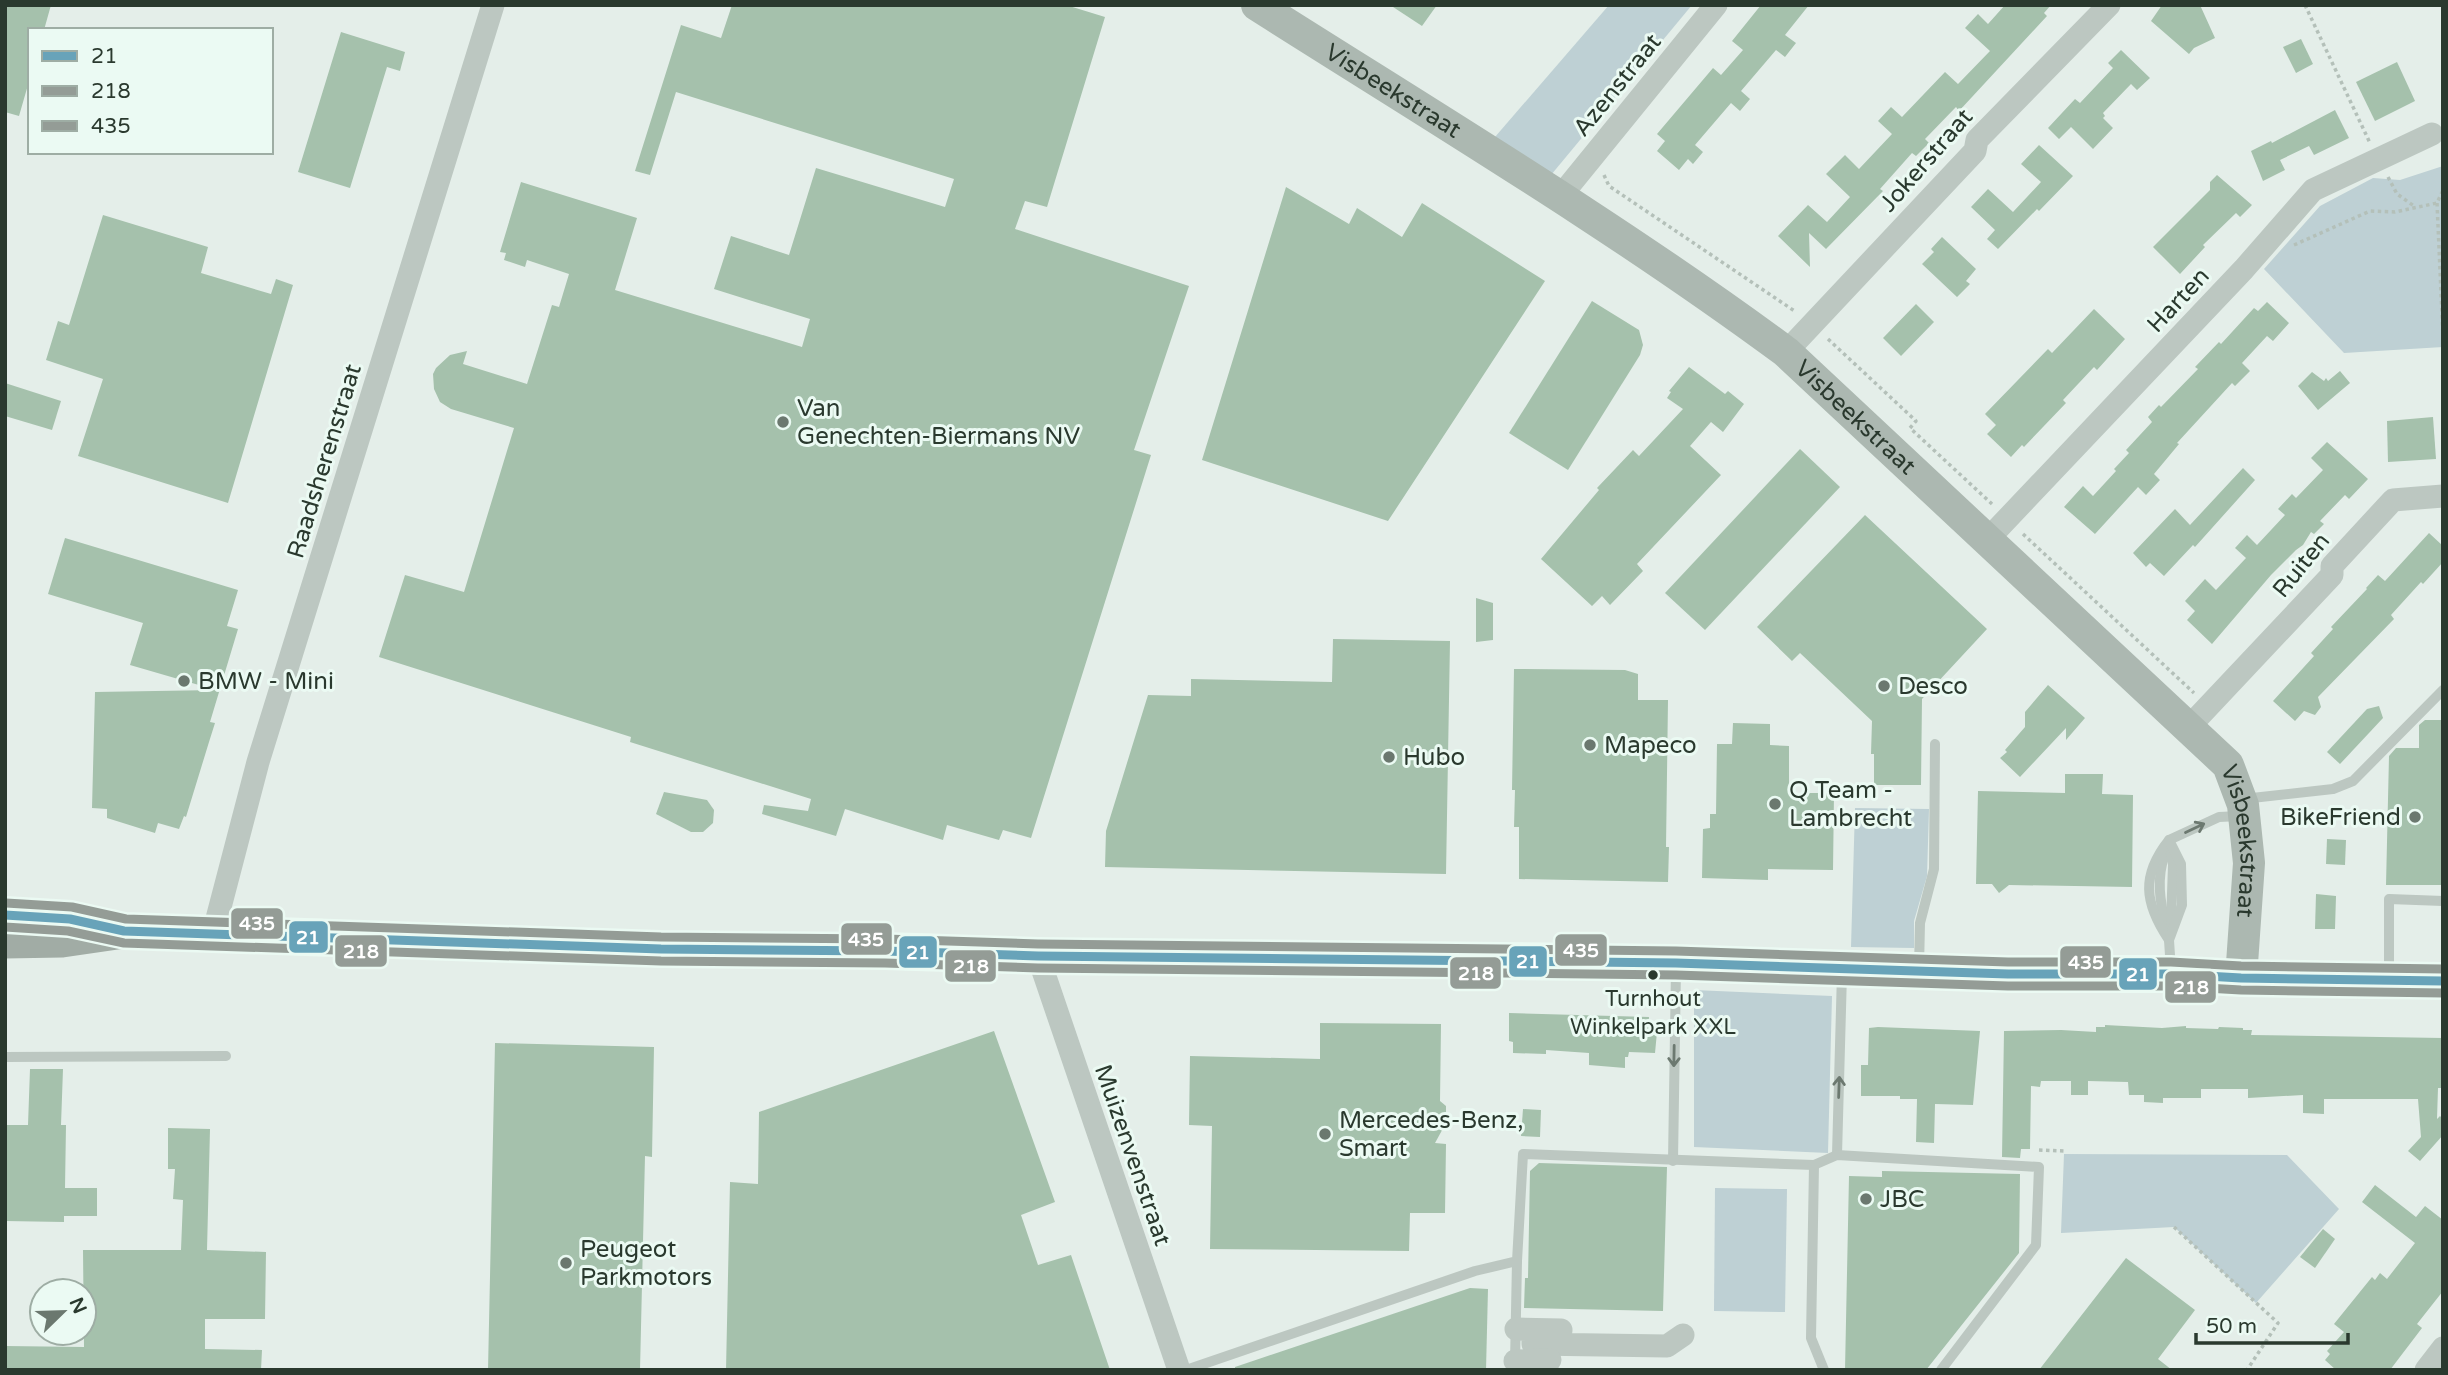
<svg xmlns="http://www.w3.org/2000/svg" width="2448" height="1375" viewBox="0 0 2448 1375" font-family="'Varela Round',sans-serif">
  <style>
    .green { fill: #bed0d4 }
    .building { fill: #a5c1ac }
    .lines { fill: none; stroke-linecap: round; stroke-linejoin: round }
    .path { stroke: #b4c0b9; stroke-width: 3.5; stroke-dasharray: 3.5 3.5; stroke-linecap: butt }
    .lane { stroke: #bcc7c1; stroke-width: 10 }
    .street { stroke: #bcc7c1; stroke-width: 23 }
    .secondary { stroke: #acb8b1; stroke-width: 32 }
    .primary { stroke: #a1aca5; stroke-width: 35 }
    .bus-1-casing { stroke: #ebfaf3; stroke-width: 14 }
    .bus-2-casing { stroke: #ebfaf3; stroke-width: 14 }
    .bus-3-casing { stroke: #ebfaf3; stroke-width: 14 }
    .bus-1 { stroke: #68a3b9; stroke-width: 9 }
    .bus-2 { stroke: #949c96; stroke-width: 9 }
    .bus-3 { stroke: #949c96; stroke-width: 9 }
    .oneway { stroke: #6c7970 }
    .poi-dot { fill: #6b786f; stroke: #ebfaf3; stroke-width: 2.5 }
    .bus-dot { fill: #2a392e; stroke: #ebfaf3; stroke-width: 2.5 }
    .labels { text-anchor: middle; stroke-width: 6; stroke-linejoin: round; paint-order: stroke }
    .bus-label { font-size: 22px; fill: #2a392e; stroke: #ebfaf3 }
    .street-label { font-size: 24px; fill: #2a392e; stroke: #ebfaf3 }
    .poi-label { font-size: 24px; fill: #2a392e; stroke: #ebfaf3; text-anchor: start }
    .line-badge { stroke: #ebfaf3; stroke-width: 2.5 }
    .badge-label { font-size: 19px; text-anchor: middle; font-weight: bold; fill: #fff }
  </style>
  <rect width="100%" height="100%" fill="#e4eee9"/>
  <g class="green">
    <path d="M1609,5H1692L1551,175L1495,137Z"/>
    <path d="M2443,166V347L2344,353L2264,269L2320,206L2373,178L2400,180Z"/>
    <path d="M1855,808L1929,809L1927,876L1914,921V948L1851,947Z"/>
    <path d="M1694,990L1832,996L1828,1153L1694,1147Z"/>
    <path d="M2064,1154L2287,1155L2339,1209L2256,1303L2174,1227L2061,1233Z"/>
    <path d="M1715,1188L1787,1189L1785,1312L1714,1311Z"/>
  </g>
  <g class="building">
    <path d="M5,5H51L44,30H30V78L19,116L5,112Z"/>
    <path d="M732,5H1066L1105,17L1047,207L1025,201L1015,229L1189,286L1134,450L1151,455L1031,838L1003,830L999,840L947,825L943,840L845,809L836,836L762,814L764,805L808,811L811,799L630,742L631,737L379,657L405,575L464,592L514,428L451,409L440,402L434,389L433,374L436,368L450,355L467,351L463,364L527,384L552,305L559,307L569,274L527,260L525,267L504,260L506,253L500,252L521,182L637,218L615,290L802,347L810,319L714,289L731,236L789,255L816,168L945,207L954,179L676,92L650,175L635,171L681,25L721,38Z"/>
    <path d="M1390,5H1437L1422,26Z"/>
    <path d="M1761,5H1809L1785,35L1796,43L1785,57L1776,50L1741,91L1750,99L1740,111L1731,103L1695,145L1703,152L1693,164L1688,159L1679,170L1657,151L1665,141L1657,134L1713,68L1721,75L1743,50L1732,41Z"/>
    <path d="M2005,5H2051L2044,13L2047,16L1972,97L1959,111L1956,107L1925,139L1929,143L1916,156L1912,153L1880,189L1883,191L1826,249L1809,233L1810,267L1778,236L1808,205L1827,222L1850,197L1826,174L1845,155L1859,169L1892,134L1878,121L1891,107L1902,117L1945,72L1958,84L1990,51L1965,28L1978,14L1988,24Z"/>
    <path d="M2162,5H2200L2215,38L2194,48L2189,54L2151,21Z"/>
    <path d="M341,32L405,52L400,71L387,67L350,188L298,172Z"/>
    <path d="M2301,39L2313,64L2296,73L2283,47Z"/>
    <path d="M2121,50L2150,78L2137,90L2131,84L2103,113L2105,116L2103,118L2113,128L2093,149L2071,127L2059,139L2048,128L2075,99L2080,103L2113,68L2108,63Z"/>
    <path d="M2397,62L2415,101L2375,121L2356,82Z"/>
    <path d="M2335,110L2349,138L2314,155L2309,146L2280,160L2285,170L2263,181L2251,151L2271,141L2272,143Z"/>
    <path d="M2039,145L2073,176L2039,211L2037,209L1998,249L1987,239L1995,230L1971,207L1988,189L2013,212L2041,182L2021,164Z"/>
    <path d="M2217,175L2252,205L2240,217L2236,213L2203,245L2205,247L2180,274L2153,247L2210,190V182Z"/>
    <path d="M1286,187L1349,224L1357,208L1402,237L1422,203L1545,281L1388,521L1202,460Z"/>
    <path d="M103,215L208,247L201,273L271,294L276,279L293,285L228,503L78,456L103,379L46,360L58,321L69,325Z"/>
    <path d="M1942,237L1976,269L1966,281L1970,284L1957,297L1922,264L1934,252L1931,249Z"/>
    <path d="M1592,301L1639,330L1643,345L1640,355L1568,470L1509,433Z"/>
    <path d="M2267,302L2289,323L2273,341L2267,336L2242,363L2250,371L2235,386L2232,383L2177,443L2179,444L2154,474L2160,480L2146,495L2138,487L2095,534L2064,507L2083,486L2093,496L2116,471L2114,469L2129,453L2126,450L2152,422L2148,417L2159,405L2161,407L2198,369L2195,367L2219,342L2221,344L2254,308L2258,311Z"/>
    <path d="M1916,304L1934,322L1901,356L1883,338Z"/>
    <path d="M2094,309L2125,339L2097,370L2094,367L2063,400L2066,403L2024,447L2022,445L2011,457L1987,434L1996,425L1985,414L2048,349L2052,353Z"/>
    <path d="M1689,367L1725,394L1728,391L1744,404L1723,432L1711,422L1690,446L1721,475L1637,564L1643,571L1610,605L1602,596L1592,606L1541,559L1599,490L1597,488L1633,450L1639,456L1683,409L1667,398L1671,392L1669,391Z"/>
    <path d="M2340,371L2350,383L2318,410L2298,386L2312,372L2324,381L2326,378L2328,381Z"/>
    <path d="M5,383L61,401L52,430L5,416Z"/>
    <path d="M2433,417L2436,459L2388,462L2387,421Z"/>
    <path d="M2327,442L2368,479L2349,499L2345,495L2320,521L2324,524L2314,534L2311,532L2303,545L2296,550L2271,575L2212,644L2187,620L2195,611L2185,601L2205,579L2216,590L2246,558L2235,548L2247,535L2257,545L2285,515L2278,509L2292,494L2296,498L2323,470L2311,458Z"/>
    <path d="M1800,449L1840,487L1705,630L1665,593Z"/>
    <path d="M2243,468L2255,480L2195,547L2193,545L2164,576L2150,563L2146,567L2133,553L2175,509L2190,525Z"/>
    <path d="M1865,515L1987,629L1922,699L1921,785H1874V754H1871L1872,721L1800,653L1792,661L1757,627Z"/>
    <path d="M2429,533L2443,546V562L2423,584L2421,582L2391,615L2394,619L2318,697L2321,707L2315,715L2304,711L2295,721L2273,701L2314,656L2311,653L2333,629L2331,627L2367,589L2366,588L2378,575L2385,581Z"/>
    <path d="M65,538L238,590L227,626L238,629L210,722L215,723L209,742L186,817L184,816L179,829L158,823L155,833L107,818V809L92,808L95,692L216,690L130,665L143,623L48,594Z"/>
    <path d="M1476,598L1493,603V640L1476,642Z"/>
    <path d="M1333,639L1450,641L1446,874L1105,867L1106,831L1148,695L1191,696V679L1332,682Z"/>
    <path d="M1514,669L1625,670L1638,674V700H1668L1666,847H1669L1668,882L1519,879V827H1514L1515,790H1512Z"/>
    <path d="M2048,685L2085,718L2066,740V728L2020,777L2000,758L2007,752L2005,750L2025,727V712Z"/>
    <path d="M2379,706L2383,718L2340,764L2327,752L2367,709Z"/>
    <path d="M2425,720H2443V885H2386L2389,756L2396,748H2419V725Z"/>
    <path d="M1733,723L1770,724V745L1789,746V793H1834L1833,870L1768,869V880L1702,878L1703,829L1710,828V814H1716L1717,744H1732Z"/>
    <path d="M2065,774H2103L2102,794L2133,795L2132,887L2009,885L1999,893L1992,884H1976L1978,791L2065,793Z"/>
    <path d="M664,792L707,800L714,810L713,823L703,832H691L656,814Z"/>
    <path d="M2327,839L2346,840L2345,865L2326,864Z"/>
    <path d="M2316,894L2336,896L2335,929H2315Z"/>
    <path d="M1509,1013L1649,1017L1648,1031L1657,1032L1655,1053L1629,1052L1628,1057H1625V1068L1589,1065V1053L1546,1050V1054L1513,1053V1042L1509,1041Z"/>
    <path d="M1320,1023L1441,1024L1440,1101L1446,1106V1123L1435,1143L1446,1144L1445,1213H1410L1409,1251L1210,1249L1212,1126L1189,1125L1190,1056L1320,1059Z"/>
    <path d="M2105,1025L2162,1028L2186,1026V1028L2218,1029L2219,1027L2243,1028V1030H2252L2251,1035L2443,1038V1088H2438L2437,1119L2440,1116L2443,1119V1135L2420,1161L2408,1151L2421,1137L2418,1099H2324V1114L2303,1113V1095L2248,1098V1089H2201V1098H2163V1103L2144,1102V1095H2129L2128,1082L2088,1081V1095H2071V1081H2041L2040,1087L2031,1086L2030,1149H2021L2020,1158L2002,1157L2004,1031L2061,1030L2096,1032V1027H2105Z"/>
    <path d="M1878,1027L1980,1031L1973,1105L1935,1104L1934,1143L1916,1142L1917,1099H1900V1096H1861V1065H1868L1869,1028Z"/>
    <path d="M994,1031L1055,1202L1021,1215L1038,1265L1071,1255L1110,1370H726L730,1182L758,1184L759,1112Z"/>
    <path d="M495,1043L654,1047L652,1157L645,1156L640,1370H488Z"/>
    <path d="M30,1069H63L61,1125H66L65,1188H97V1216H64V1222L5,1221V1125H28Z"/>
    <path d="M1523,1109L1541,1110L1540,1137L1521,1136Z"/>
    <path d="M168,1128L210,1129L207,1250L266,1252L265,1319H205V1349L262,1350L261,1370H5V1346L84,1347L83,1250H181L183,1200L173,1199L175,1169H168Z"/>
    <path d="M1539,1163L1667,1167L1663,1311L1524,1308L1525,1278H1528L1530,1171Z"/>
    <path d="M1882,1171L2020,1174L2019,1253L1926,1370H1845L1849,1176L1882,1177Z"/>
    <path d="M2375,1185L2416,1217L2425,1206L2443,1220V1291L2417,1324L2422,1328L2390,1370H2336L2325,1360L2330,1354L2327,1351L2344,1332L2334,1324L2372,1277L2375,1280L2380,1273L2387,1279L2415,1243L2362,1202Z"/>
    <path d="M2323,1229L2335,1239L2315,1268L2300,1257Z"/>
    <path d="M2126,1258L2195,1310L2158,1359L2172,1370H2039Z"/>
    <path d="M1470,1288L1488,1289L1486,1370H1235V1367Z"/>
  </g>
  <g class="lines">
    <g class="path">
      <path d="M2305,5L2370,143"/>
      <path d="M1604,175L1609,186L1796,312"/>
      <path d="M2388,177L2397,194L2414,206"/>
      <path d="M2437,203L2443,337"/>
      <path d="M2294,245L2370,211L2395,212L2437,203L2443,190"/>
      <path d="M1828,339L1916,421L1910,428L1992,504"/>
      <path d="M2023,534L2194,693"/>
      <path d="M2039,1150L2064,1151V1154"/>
      <path d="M2174,1227L2278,1323L2247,1370"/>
    </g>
    <g class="lane">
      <path d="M2243,799L2333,789L2353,781L2443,690"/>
      <path d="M2165,854C2156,878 2160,902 2166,927"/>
      <path d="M2171,923L2173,865L2171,852"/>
      <path d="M2169,940C2144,903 2141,875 2169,840"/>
      <path d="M1919,968L1920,923L1934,869L1935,744"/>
      <path d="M2171,971L2169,940L2182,905L2181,864L2169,840L2219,817L2240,816"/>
      <path d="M2389,974V899L2443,901"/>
      <path d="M5,1057L226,1056"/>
      <path d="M1837,1155L1842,973"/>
      <path d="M1673,1161L1676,968"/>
      <path d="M1814,1165L1811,1338L1824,1370"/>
      <path d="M1515,1363L1517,1261"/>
      <path d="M1186,1370L1475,1271L1517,1261L1523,1154L1814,1165L1837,1155L2039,1167L2036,1245L1941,1370"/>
    </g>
    <g class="street">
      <path d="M1559,198L1716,5"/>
      <path d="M1786,352L1975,151L1977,140L2109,5"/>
      <path d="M1988,539L2244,269L2313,190L2432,134"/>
      <path d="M2187,729L2332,575V566L2393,500L2443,496"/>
      <path d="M213,934L258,762L493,5"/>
      <path d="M1038,956L1179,1370"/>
      <path d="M1516,1329L1561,1330L1560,1336L1533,1337V1344L1667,1346L1683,1335"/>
      <path d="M1515,1361L1550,1360"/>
      <path d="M2426,1370L2443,1348"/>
    </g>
    <path class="secondary" id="s1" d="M1257,5C1435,118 1617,227 1786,352L2228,765L2243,805L2249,863L2241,978"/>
    <g class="primary">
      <path d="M5,915L66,919"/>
      <path d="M5,941L62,940L124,931L661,949L885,951L1038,956L1676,963L2008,974H2171L2241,978L2443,981"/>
    </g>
    <defs>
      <path id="bus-1" d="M5,915L70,919L124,931L661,949L885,951L1038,956L1676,963L2008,974H2171L2241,978L2443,981"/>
      <path id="bus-2" d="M5,927L68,931L124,943L661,961L885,963L1038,968L1676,975L2008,986H2171L2241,990L2443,993"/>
      <path id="bus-3" d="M6,903L72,907L126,919L661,937L885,939L1038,944L1676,951L2008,962H2171L2241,966L2443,969"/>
    </defs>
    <use href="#bus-1" class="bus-1-casing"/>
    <use href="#bus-2" class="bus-2-casing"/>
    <use href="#bus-3" class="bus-3-casing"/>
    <use href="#bus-1" class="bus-1"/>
    <use href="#bus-2" class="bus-2"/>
    <use href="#bus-3" class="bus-3"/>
  </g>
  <defs><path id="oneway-shaft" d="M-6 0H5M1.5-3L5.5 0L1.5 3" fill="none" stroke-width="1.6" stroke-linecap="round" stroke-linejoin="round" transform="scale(1.75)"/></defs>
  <g class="oneway">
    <use href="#oneway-shaft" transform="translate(2195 828) rotate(-25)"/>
    <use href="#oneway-shaft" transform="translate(1674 1056) rotate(91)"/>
    <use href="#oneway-shaft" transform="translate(1839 1087) rotate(-88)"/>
  </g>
  <g class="poi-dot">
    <circle cx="783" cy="422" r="7"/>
    <circle cx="184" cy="681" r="7"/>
    <circle cx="1884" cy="686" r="7"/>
    <circle cx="1590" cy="745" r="7"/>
    <circle cx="1389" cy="757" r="7"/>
    <circle cx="1775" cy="804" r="7"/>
    <circle cx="2415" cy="817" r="7"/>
    <circle cx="1325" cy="1134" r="7"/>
    <circle cx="1866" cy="1199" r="7"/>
    <circle cx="566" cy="1263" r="7"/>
  </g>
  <circle class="bus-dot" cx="1653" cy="975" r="6"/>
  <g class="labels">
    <g class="bus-label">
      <text x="1653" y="1006">Turnhout<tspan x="1653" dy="28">Winkelpark XXL</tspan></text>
    </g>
    <g class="street-label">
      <text transform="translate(1617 85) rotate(-51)" y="8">Azenstraat</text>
      <text dy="8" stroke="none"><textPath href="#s1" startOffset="161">Visbeekstraat</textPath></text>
      <text transform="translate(1926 160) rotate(-49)" y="8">Jokerstraat</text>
      <text transform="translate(2178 300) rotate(-47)" y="8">Harten</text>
      <text dy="8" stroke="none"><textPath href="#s1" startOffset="728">Visbeekstraat</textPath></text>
      <text transform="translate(324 461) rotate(-73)" y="8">Raadsherenstraat</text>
      <text transform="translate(2301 565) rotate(-51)" y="8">Ruiten</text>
      <text dy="8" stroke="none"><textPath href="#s1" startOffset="1316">Visbeekstraat</textPath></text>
      <text transform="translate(1133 1155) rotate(71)" y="8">Muizenvenstraat</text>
    </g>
    <g class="poi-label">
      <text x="797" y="416">Van<tspan x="797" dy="28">Genechten-Biermans NV</tspan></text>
      <text x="198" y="689">BMW - Mini</text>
      <text x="1898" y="694">Desco</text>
      <text x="1604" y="753">Mapeco</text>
      <text x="1403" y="765">Hubo</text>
      <text x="1789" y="798">Q Team -<tspan x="1789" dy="28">Lambrecht</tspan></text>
      <text x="2401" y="825" text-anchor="end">BikeFriend</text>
      <text x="1339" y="1128">Mercedes-Benz,<tspan x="1339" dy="28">Smart</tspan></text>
      <text x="1880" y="1207">JBC</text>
      <text x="580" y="1257">Peugeot<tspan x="580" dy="28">Parkmotors</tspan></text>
    </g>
  </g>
  <g class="line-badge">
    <rect x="230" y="907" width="54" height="33" rx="7" fill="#949c96"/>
    <rect x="288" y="920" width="41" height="34" rx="7" fill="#68a3b9"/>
    <rect x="840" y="922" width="53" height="34" rx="7" fill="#949c96"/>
    <rect x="1554" y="933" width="54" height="34" rx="7" fill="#949c96"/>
    <rect x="334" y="934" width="54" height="34" rx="7" fill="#949c96"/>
    <rect x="898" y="935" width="40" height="34" rx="7" fill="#68a3b9"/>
    <rect x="1508" y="945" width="40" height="33" rx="7" fill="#68a3b9"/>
    <rect x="2059" y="945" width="53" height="34" rx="7" fill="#949c96"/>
    <rect x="944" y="949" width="53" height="34" rx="7" fill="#949c96"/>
    <rect x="1449" y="956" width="53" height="34" rx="7" fill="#949c96"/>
    <rect x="2118" y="957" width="40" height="34" rx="7" fill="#68a3b9"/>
    <rect x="2164" y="970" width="53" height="34" rx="7" fill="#949c96"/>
  </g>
  <g class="badge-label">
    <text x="257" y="930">435</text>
    <text x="308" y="944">21</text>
    <text x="866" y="946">435</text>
    <text x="1581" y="957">435</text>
    <text x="361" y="958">218</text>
    <text x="918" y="959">21</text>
    <text x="1528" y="968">21</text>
    <text x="2086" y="969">435</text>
    <text x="971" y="973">218</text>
    <text x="1476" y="980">218</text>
    <text x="2138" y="981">21</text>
    <text x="2191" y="994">218</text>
  </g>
  <rect width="2448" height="1375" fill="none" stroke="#2a392e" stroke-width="14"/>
  <rect x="28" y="28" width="245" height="126" fill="#ebfaf3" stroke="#9eada4" stroke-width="2"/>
  <rect x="42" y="51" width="35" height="10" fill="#68a3b9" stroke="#9eada4" stroke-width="2"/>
  <text x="91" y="63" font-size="21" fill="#2a392e">21</text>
  <rect x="42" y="86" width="35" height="10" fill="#949c96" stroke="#9eada4" stroke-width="2"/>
  <text x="91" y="98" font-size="21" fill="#2a392e">218</text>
  <rect x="42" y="121" width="35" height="10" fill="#949c96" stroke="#9eada4" stroke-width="2"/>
  <text x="91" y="133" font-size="21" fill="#2a392e">435</text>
  <g transform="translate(63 1312) rotate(67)"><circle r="33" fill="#ebfaf3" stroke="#9eada4" stroke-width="2"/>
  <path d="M0-5L12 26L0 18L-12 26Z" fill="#6b786f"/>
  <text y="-10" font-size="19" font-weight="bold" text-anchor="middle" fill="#2a392e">N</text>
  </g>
  <path d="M2196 1333v10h152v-10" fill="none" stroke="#2a392e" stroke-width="3.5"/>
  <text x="2206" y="1333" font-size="21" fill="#2a392e" stroke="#ebfaf3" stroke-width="5" paint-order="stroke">50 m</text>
</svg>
